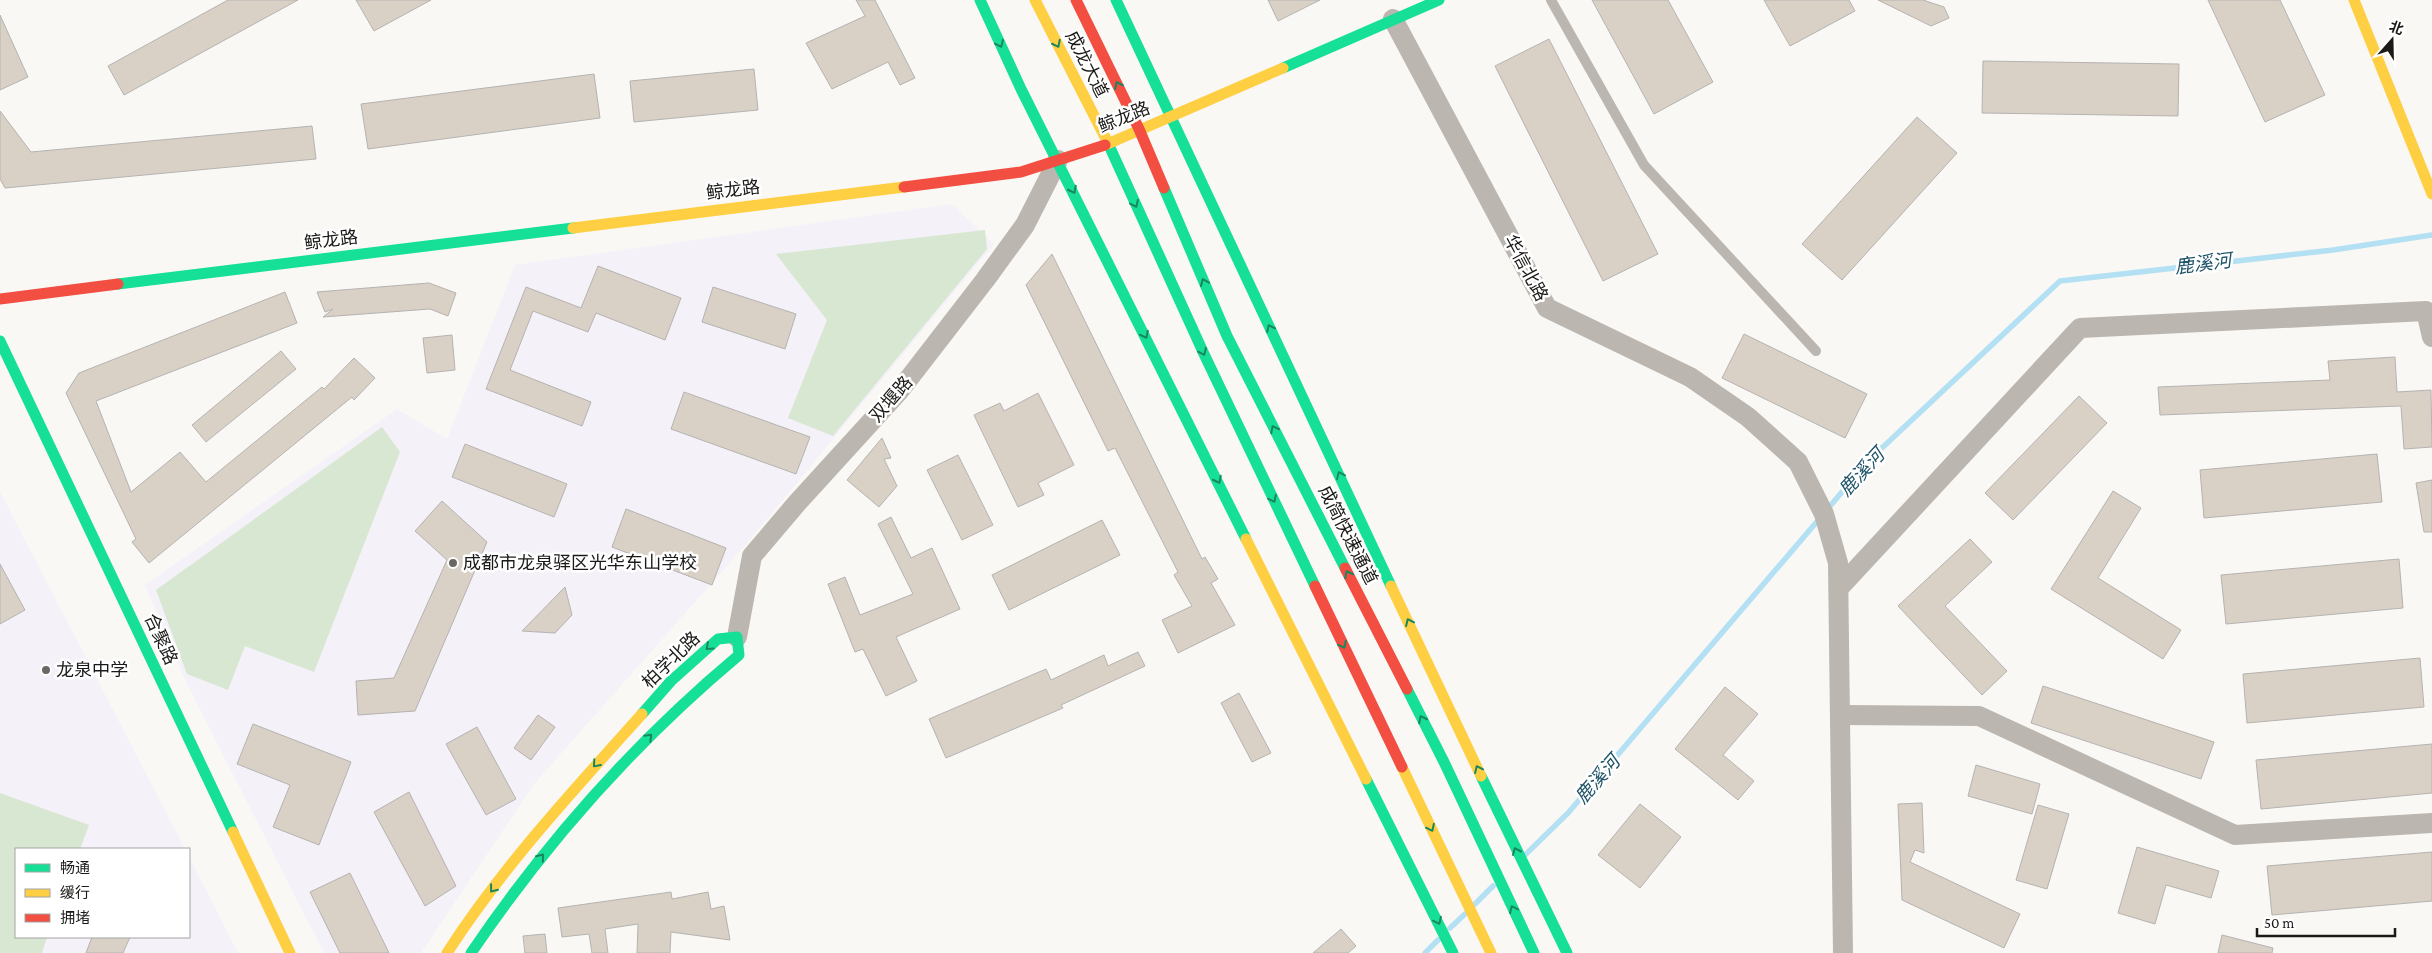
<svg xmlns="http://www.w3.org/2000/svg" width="2432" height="953" viewBox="0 0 2432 953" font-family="'Crimson Pro','Noto Sans SC',serif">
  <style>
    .education { fill: #f4f1f9 }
    .green { fill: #d8e7d1 }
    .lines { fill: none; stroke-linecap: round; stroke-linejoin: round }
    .stream { stroke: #b3e0f3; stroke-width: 5.5 }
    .building { fill: #d9d0c6; stroke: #b5b3b1 }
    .lane { stroke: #bbb6b0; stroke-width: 10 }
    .street { stroke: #bbb6b0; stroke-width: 20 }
    .fast { stroke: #16e098; stroke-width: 11 }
    .slow { stroke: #ffcf43; stroke-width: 11 }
    .jam { stroke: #f24e42; stroke-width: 11 }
    .oneway { stroke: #18875e }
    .poi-dot { fill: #696865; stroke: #fff; stroke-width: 2 }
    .labels { text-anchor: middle; stroke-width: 5; stroke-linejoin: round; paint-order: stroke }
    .street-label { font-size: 18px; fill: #1b1a18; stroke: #fff }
    .poi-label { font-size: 18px; fill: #1b1a18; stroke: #fff; text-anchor: start }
    .water-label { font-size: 19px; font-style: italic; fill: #205468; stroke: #fff }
  </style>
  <rect width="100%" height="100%" fill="#faf8f5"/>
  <g class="education">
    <path d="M952,204L994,244L749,541L534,784L421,953H324L188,686L145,585L397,409L447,439L515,265Z"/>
    <path d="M0,492L185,849H16V937H189V857L238,953H0Z"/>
  </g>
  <g class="green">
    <path d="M985,230L987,249L833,436L788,418L827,320L776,254Z"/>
    <path d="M382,427L400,452L314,672L245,646L228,690L187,674L156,590Z"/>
    <path d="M0,793L89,825L80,849H16V937H47L42,953H0Z"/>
  </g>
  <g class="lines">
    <g class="stream">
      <path d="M1826,511L1867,462L2060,281L2333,250L2432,235"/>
      <path d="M1525,855L1568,813L1820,518"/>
      <path d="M1475,904L1493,886"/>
      <path d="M1450,928L1465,914"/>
      <path d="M1425,953L1438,940"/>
    </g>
  </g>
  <g class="building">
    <path d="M228,0H298L124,95L108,66Z"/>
    <path d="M356,0H431L374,31Z"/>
    <path d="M856,0H875L915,78L900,85L888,62L832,89L806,43L865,16Z"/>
    <path d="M1268,0H1320L1278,21Z"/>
    <path d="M1592,0H1668L1713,82L1654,114Z"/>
    <path d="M1764,0H1849L1855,11L1790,46Z"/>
    <path d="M1878,0H1923L1944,7L1949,18L1931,26Z"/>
    <path d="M2208,0H2280L2325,95L2265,122Z"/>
    <path d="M0,15L28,77L0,90Z"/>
    <path d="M1549,39L1658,254L1603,281L1495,66Z"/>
    <path d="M1983,61L2179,64L2178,116L1982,113Z"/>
    <path d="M754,69L758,110L634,122L630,81Z"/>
    <path d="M594,74L600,118L368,149L361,104Z"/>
    <path d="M0,111L31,152L312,126L316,159L5,188L0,179Z"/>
    <path d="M1917,117L1957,153L1842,280L1802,244Z"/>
    <path d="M1052,254L1202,559L1205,557L1218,579L1211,583L1235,625L1178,653L1162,620L1192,606L1174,575L1178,572L1115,448L1108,451L1026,285Z"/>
    <path d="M598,266L681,298L665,340L596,313L588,332L533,311L510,370L591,402L582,426L486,389L526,287L581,308Z"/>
    <path d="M429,283L456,293L448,316L430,309L323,317L333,309L325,312L317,292Z"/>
    <path d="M713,287L796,314L785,349L702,322Z"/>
    <path d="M285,292L297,323L96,401L131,492L180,452L206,482L322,387L324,389L354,358L375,378L354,400L352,397L149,563L132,542L136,539L66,393L79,373Z"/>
    <path d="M1744,334L1867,394L1845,438L1722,378Z"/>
    <path d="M452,335L455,370L427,373L423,338Z"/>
    <path d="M281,351L296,369L206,442L192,425Z"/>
    <path d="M2395,357L2397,392L2431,390L2432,447L2404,449L2401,406L2160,415L2158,387L2330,380L2328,361Z"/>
    <path d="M684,392L810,437L796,474L671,429Z"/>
    <path d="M1038,393L1074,465L1038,483L1044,495L1018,507L974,415L1000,403L1004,411Z"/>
    <path d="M2079,396L2107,423L2013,520L1985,493Z"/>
    <path d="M882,438L891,458L884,459L897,486L879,507L847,480Z"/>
    <path d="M465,444L567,484L554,517L452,477Z"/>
    <path d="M2377,454L2382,502L2204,518L2200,470Z"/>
    <path d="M958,455L993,525L962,540L927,470Z"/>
    <path d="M2432,480V532H2424L2416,483Z"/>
    <path d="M2113,491L2141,508L2098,578L2181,630L2163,659L2051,589Z"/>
    <path d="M442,501L487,542L415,711L358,715L356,681L394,678L447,560L415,531Z"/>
    <path d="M626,509L726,548L712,585L612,547Z"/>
    <path d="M891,517L911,558L932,548L960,609L896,637L917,681L886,696L863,649L855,652L828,584L845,577L860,615L913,594L878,524Z"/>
    <path d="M1102,520L1120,555L1009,610L992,575Z"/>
    <path d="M1970,539L1992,562L1945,606L2007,671L1982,695L1898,606Z"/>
    <path d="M2399,559L2403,608L2226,624L2221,575Z"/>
    <path d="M0,564L25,610L0,624Z"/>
    <path d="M565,587L572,615L555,633L522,631Z"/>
    <path d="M1138,652L1145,666L1061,705L1063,708L946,758L929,719L1046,669L1051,680L1104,655L1108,666Z"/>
    <path d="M2420,658L2424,707L2247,723L2243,674Z"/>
    <path d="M2043,686L2214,742L2201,779L2031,723Z"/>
    <path d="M1725,687L1758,714L1723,755L1754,781L1738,800L1675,749Z"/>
    <path d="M1239,693L1271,753L1252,762L1221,703Z"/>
    <path d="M538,715L555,727L531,760L514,748Z"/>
    <path d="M253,724L351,762L319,845L273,827L290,785L237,764Z"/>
    <path d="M477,727L516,799L486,815L446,744Z"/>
    <path d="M2432,744V793L2261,809L2256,760Z"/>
    <path d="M1976,765L2040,784L2032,814L1968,796Z"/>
    <path d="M409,792L456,886L425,906L374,812Z"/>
    <path d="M1922,803L1924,853L1915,850L1910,862L2020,914L2004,948L1902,900L1898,804Z"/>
    <path d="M1640,804L1681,837L1640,888L1598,855Z"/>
    <path d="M2038,805L2069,814L2047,889L2016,880Z"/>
    <path d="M2137,847L2219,871L2211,898L2166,885L2155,924L2118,913Z"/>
    <path d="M2432,852V901L2272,915L2267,866Z"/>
    <path d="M350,873L389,953H340L310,892Z"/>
    <path d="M671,892L672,899L708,892L711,909L724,906L730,940L671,932L670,953H637L638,924L605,929L608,953H592L589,934L562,937L558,908Z"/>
    <path d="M1341,929L1356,946L1348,953H1313Z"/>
    <path d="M545,934L547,953H525L523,936Z"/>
    <path d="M2222,935L2273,948L2272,953H2218Z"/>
    <path d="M92,937H130L123,953H86Z"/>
  </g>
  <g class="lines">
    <path class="lane" d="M1551,0L1644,165L1816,351"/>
    <g class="street">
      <path d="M1393,19L1547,308L1690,377L1748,417L1798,462L1824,514L1838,563L1843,953"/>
      <path d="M1839,588L2080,328L2426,311L2432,337"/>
      <path d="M737,637L752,556L797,503L900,390L985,280L1025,225L1058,160"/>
      <path d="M1842,715L1979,716L2235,835L2432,823"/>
    </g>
    <g class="fast">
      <path d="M980,0L1021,89L1246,539"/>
      <path d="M1116,0L1391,586"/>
      <path d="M1283,68L1439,0"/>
      <path d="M1107,141L1204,354L1315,586"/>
      <path d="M1164,188L1227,336L1345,568"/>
      <path d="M118,284L573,228"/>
      <path d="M0,341L233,832"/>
      <path d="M1407,689L1444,762L1534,953"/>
      <path d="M1481,776L1567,953"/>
      <path d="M1366,779L1453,953"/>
      <path d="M471,953C547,841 635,742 739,655L737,637L718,639L671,681L642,714"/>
    </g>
    <g class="slow">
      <path d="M1035,0L1107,141"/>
      <path d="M2354,0L2432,194"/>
      <path d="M1105,145L1283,68"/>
      <path d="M573,228L904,187"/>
      <path d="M1246,539L1366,779"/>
      <path d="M1391,586L1481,776"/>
      <path d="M1402,767L1491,953"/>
      <path d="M233,832L290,953"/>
      <path d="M447,953C503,866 573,791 642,714"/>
    </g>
    <g class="jam">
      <path d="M1076,0L1139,129L1164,188"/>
      <path d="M904,187L1021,172L1105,145"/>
      <path d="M0,299L118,284"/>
      <path d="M1345,568L1407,689"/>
      <path d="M1315,586L1402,767"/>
    </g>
  </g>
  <defs><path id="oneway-chevron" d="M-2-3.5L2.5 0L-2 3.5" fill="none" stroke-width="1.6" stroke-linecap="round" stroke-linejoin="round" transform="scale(1.25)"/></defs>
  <g class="oneway">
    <use href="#oneway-chevron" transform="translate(1000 44) rotate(65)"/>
    <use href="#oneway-chevron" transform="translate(1057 44) rotate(63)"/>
    <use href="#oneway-chevron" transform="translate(1118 85) rotate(-116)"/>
    <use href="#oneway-chevron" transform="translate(1073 190) rotate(63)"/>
    <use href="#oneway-chevron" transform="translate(1135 204) rotate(65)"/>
    <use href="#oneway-chevron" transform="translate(1204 282) rotate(-113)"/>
    <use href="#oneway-chevron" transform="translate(1270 328) rotate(-115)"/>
    <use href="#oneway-chevron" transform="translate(1145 335) rotate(63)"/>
    <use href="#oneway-chevron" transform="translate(1203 352) rotate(65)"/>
    <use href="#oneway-chevron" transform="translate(1274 429) rotate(-117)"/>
    <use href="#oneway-chevron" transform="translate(1340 475) rotate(-115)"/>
    <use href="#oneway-chevron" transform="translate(1218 480) rotate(63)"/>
    <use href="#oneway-chevron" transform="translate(1273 499) rotate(64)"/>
    <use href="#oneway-chevron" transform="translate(1348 574) rotate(-117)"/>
    <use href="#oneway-chevron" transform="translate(1409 622) rotate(-115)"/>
    <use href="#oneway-chevron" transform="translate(1343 645) rotate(64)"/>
    <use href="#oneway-chevron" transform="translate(709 647) rotate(138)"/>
    <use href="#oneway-chevron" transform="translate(1422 719) rotate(-117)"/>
    <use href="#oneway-chevron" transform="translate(649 737) rotate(-45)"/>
    <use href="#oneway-chevron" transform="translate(596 764) rotate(131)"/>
    <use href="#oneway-chevron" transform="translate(1478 769) rotate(-115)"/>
    <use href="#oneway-chevron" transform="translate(1431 828) rotate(64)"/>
    <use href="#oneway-chevron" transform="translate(1516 851) rotate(-114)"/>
    <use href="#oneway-chevron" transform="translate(541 857) rotate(-51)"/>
    <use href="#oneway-chevron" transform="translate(493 889) rotate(128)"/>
    <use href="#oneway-chevron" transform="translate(1513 909) rotate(-115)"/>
    <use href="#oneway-chevron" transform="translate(1438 921) rotate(64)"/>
  </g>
  <g class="poi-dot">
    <circle cx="453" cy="563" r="5"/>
    <circle cx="46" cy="670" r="5"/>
  </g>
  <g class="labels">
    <g class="street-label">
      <text transform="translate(1087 64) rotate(63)" y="6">成龙大道</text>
      <text transform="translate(1124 117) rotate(-22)" y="6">鲸龙路</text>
      <text transform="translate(733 190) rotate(-7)" y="6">鲸龙路</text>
      <text transform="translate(331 240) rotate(-7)" y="6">鲸龙路</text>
      <text transform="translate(1526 268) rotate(62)" y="6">华信北路</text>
      <text transform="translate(891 399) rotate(-49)" y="6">双堰路</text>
      <text transform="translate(1348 535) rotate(63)" y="6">成简快速通道</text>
      <text transform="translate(161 639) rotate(65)" y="6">合聚路</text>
      <text transform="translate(671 660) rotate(-44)" y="6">柏学北路</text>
    </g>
    <g class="poi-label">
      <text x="463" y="569">成都市龙泉驿区光华东山学校</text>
      <text x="56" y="676">龙泉中学</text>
    </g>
    <g class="water-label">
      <text transform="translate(2203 263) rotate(-7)" y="7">鹿溪河</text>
      <text transform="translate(1861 472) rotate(-47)" y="7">鹿溪河</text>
      <text transform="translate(1597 779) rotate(-49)" y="7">鹿溪河</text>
    </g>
  </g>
  <rect x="15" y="848" width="175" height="90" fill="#ffffff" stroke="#a4a3a3"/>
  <rect x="25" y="864" width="25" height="8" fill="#16e098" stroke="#a4a3a3"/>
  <text x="60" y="873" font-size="15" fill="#1b1a18">畅通</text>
  <rect x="25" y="889" width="25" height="8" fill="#ffcf43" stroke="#a4a3a3"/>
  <text x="60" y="898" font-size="15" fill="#1b1a18">缓行</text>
  <rect x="25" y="914" width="25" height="8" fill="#f24e42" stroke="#a4a3a3"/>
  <text x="60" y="923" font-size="15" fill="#1b1a18">拥堵</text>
  <g transform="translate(2392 40) rotate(20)" stroke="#ffffff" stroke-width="4" paint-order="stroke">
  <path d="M0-4L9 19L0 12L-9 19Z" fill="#1b1a18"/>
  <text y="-8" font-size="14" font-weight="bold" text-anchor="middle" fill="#1b1a18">北</text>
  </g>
  <path d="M2257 928v8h138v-8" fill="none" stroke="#1b1a18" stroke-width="2.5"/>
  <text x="2264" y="928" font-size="15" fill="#1b1a18" stroke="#ffffff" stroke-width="4" paint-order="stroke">50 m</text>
</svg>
